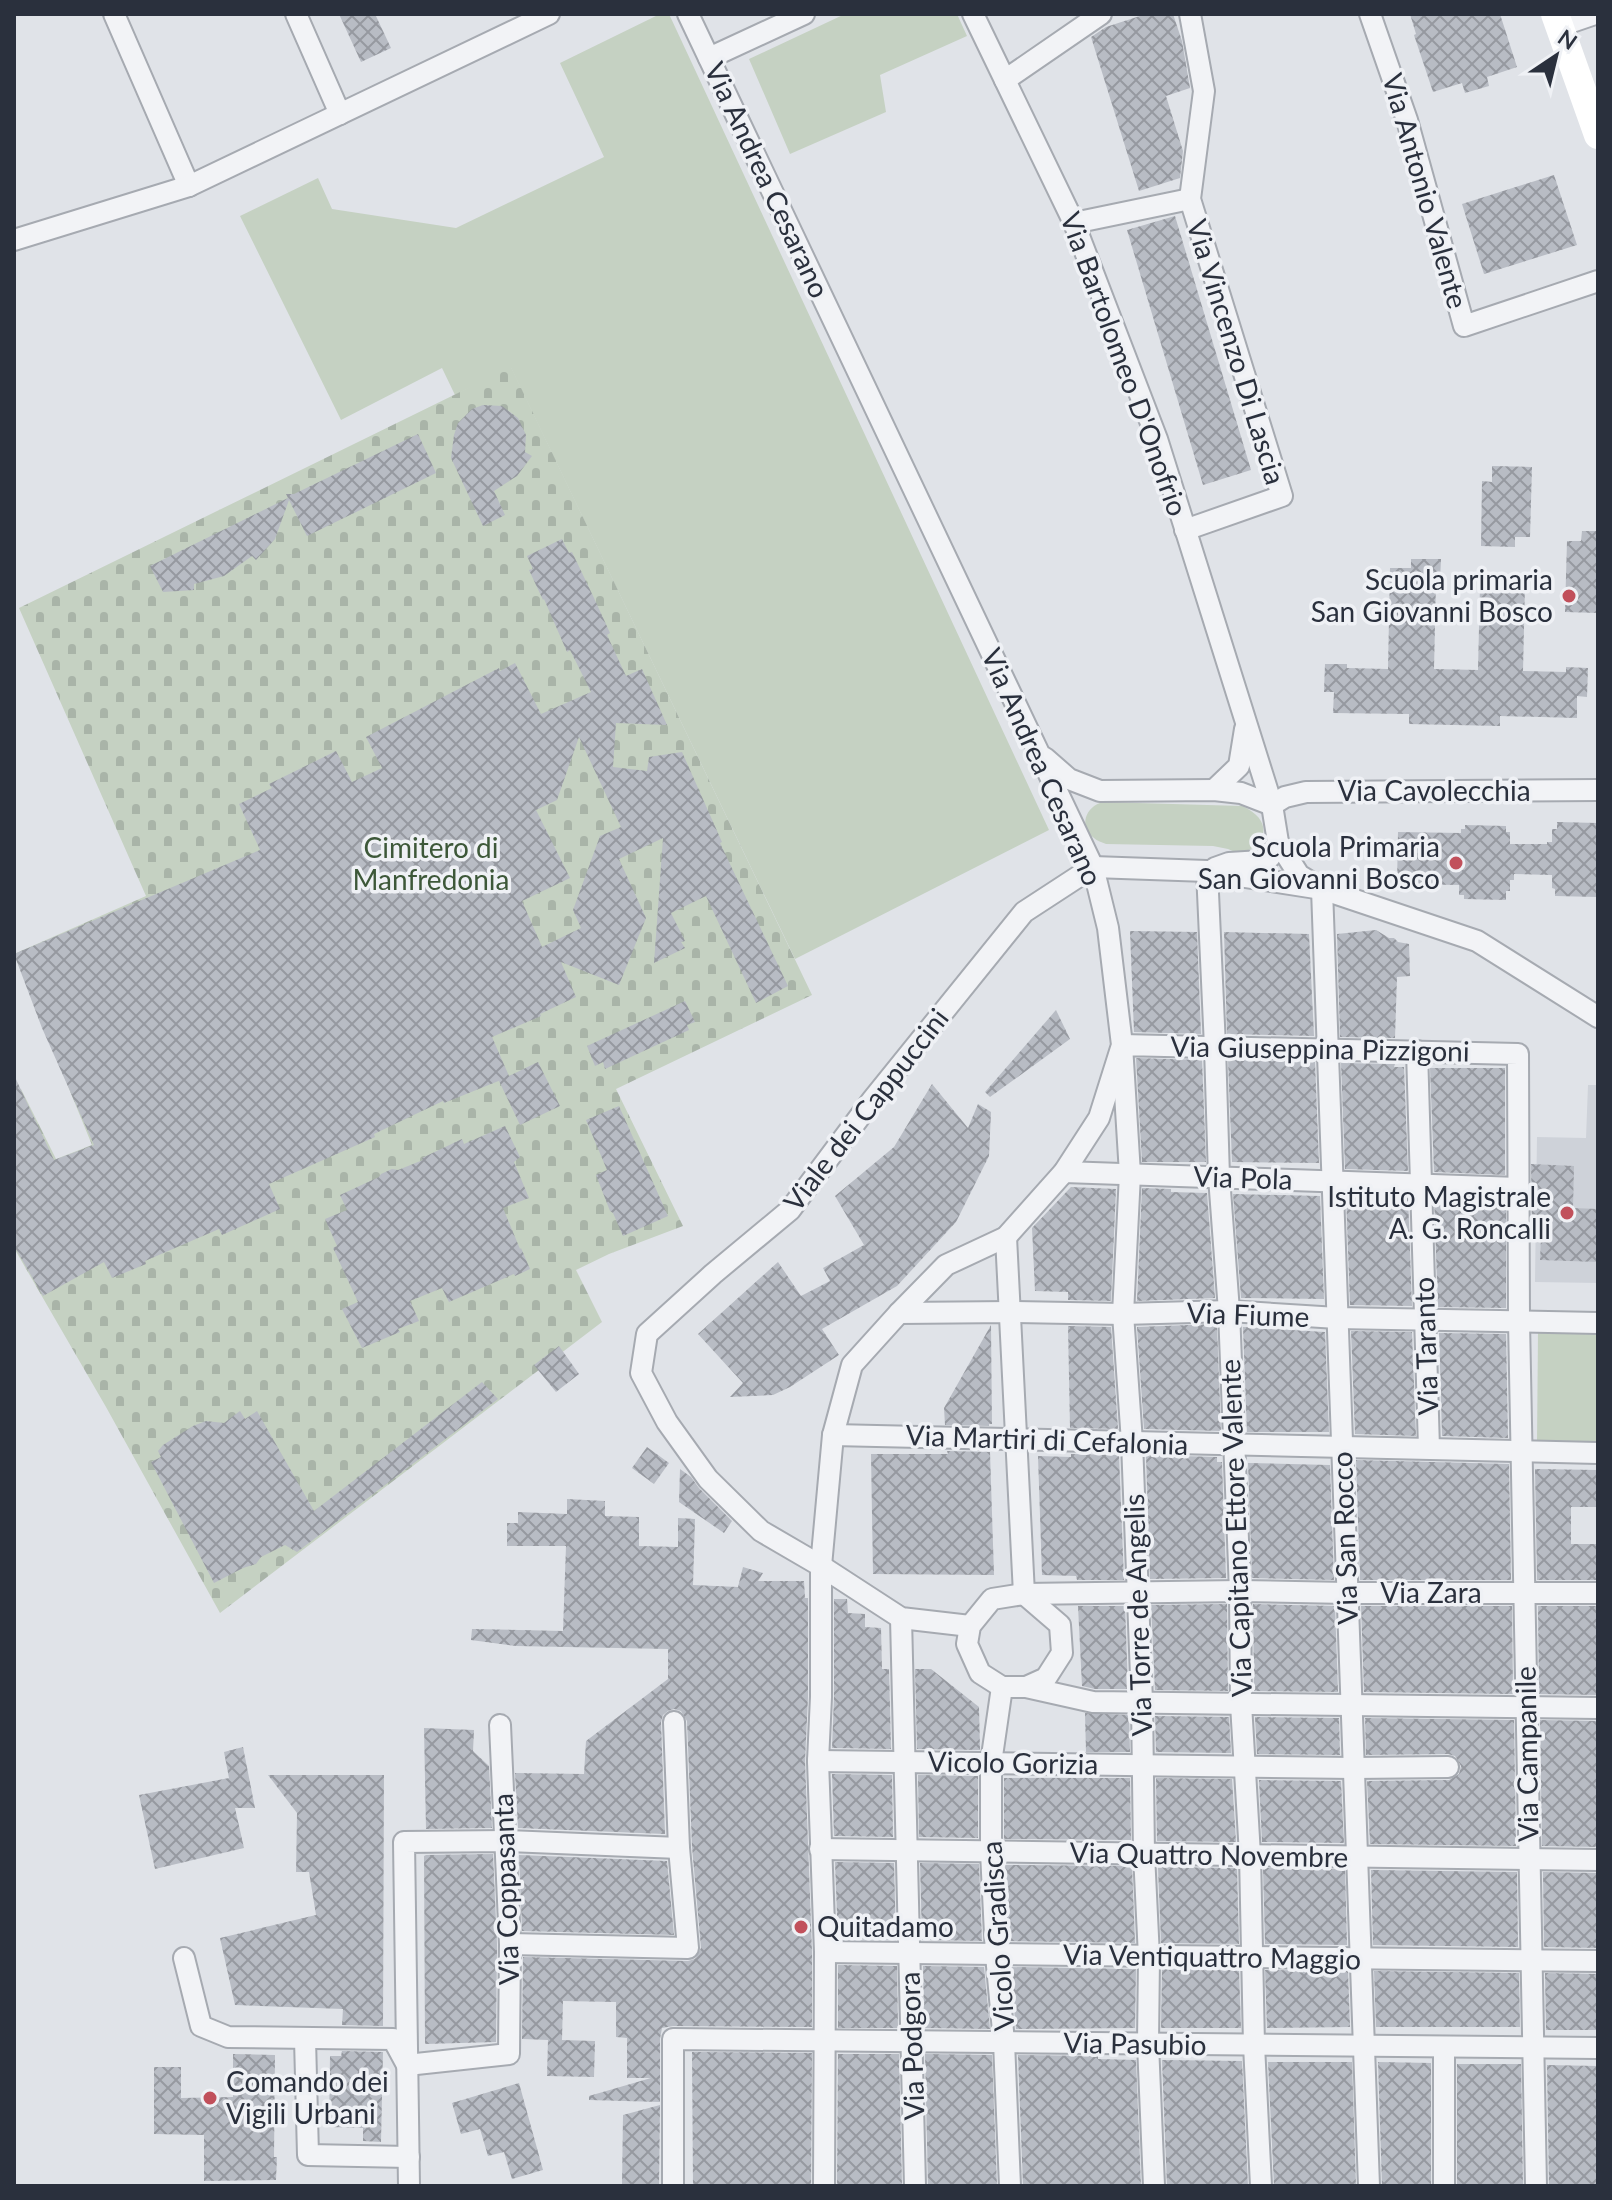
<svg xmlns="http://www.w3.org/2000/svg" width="1612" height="2200" viewBox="0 0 1612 2200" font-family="Lato,sans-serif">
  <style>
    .built { fill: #ced2d9 }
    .green { fill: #c5d1c2 }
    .cemetery { fill: url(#cemetery-stones) }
    .building { fill: url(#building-cross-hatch); fill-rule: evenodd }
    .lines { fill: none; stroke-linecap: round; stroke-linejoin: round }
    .minor-casing { stroke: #a6aab1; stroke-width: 24 }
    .minor { stroke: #f2f3f6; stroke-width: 20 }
    .secondary { stroke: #fff; stroke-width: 28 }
    .poi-dot { fill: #c1505b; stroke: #eff1f5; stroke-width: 3 }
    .labels { text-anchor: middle; stroke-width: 7; stroke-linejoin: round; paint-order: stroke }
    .street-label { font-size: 28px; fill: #2a303d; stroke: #eff1f5 }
    .poi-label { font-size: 28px; fill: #2a303d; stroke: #eff1f5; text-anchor: end }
    .park-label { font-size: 28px; fill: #3d5839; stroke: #eff1f5 }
  </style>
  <defs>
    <pattern id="cemetery-stones" width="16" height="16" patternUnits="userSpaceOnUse" patternTransform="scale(2)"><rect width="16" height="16" fill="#c5d1c2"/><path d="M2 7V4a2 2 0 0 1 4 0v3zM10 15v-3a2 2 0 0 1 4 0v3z" fill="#a9b4a8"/></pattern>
    <pattern id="building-cross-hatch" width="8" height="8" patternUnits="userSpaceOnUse" patternTransform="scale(2)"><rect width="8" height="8" fill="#b8bcc4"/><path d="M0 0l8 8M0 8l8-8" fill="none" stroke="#9699a0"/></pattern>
  </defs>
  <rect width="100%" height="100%" fill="#e0e3e8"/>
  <path class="built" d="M1588,1085H1598V1283L1535,1282L1537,1137L1586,1138Z"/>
  <g class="green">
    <path d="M660,14H669L1049,830L795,959L511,368L455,395L442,368L341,420L240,216L318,178L332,209L456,228L604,157L560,63Z"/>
    <path d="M845,14H957L967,36L880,75L886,112L790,154L749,59Z"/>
    <path d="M1103,802L1242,806C1272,819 1270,844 1240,854L1228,849L1213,846L1106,844C1102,842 1097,841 1094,838C1078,826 1086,806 1103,802Z"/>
    <path d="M1538,1332L1598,1333V1442L1537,1441Z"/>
  </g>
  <path class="cemetery" d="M511,367L812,995L616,1089L683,1226L609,1254L576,1270L602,1322L220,1613L106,1407L14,1248V1092L21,1089L56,1159L92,1145L14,954L146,896L19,608Z"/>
  <g class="building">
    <path d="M339,14H375L391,48L361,62Z"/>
    <path d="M1146,14H1173L1182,41L1190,88L1166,96L1183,151L1180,178L1139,191L1091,37L1106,27Z"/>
    <path d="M1410,14H1500L1517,67L1487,77L1489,86L1465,93L1462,83L1433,92L1414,35L1416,34Z"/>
    <path d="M1554,175L1577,245L1484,274L1462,204Z"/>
    <path d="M1175,216L1251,470L1203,485L1127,230Z"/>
    <path d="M483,405L502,406L518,418L526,435L525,452L532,456L517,476L494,491L505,515L483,526L451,458L454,435L458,423L472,409Z"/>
    <path d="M418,434L436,473L307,536L289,500L275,539L256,560L252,556L224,576L194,584V590L163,592L150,566L288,498L286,494H294Z"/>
    <path d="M1492,466L1532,467L1530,537H1515V547L1481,546L1482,481L1492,482Z"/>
    <path d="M1582,531H1598V613L1565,612L1567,541H1581Z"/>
    <path d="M562,539L569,553L572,552L594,598L610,633L607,635L626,676L642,669L667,725L616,723L613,767L647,771L649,757L682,752L722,842L720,843L788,986L756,1003L706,896L671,913L685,941L681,942L685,948L654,963L663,838L619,859L646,918L619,985L561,962L576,997L540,1014L541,1016L492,1037L509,1076L538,1062L560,1106L520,1125L499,1081L501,1080L444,1103L443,1101L374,1134L375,1137L269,1184L280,1209L222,1235L219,1229L145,1261L146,1264L112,1278L104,1262L43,1296L14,1246V1075L54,1160L94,1145L42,1028L14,954L260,850L239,804L272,788L269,784L336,751L352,782L382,768L366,737L499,668L500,671L515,663L541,714L591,692L570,650L567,652L544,599L543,600L529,570L533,569L527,556ZM579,737L621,827L600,836L573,910L581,928L542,947L522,901L570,878L536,810L557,800Z"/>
    <path d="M1411,559H1441L1440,581H1436L1434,669L1478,670L1480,585L1525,584L1523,671L1566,672V667L1588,668L1587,697L1577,696V718L1500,716V726L1409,724V714L1333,713L1334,692H1324L1325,664H1347V668L1388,669L1390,568H1411Z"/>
    <path d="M1557,822L1597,823V897L1555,896V889L1552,888V875L1514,874V880H1510V891H1506V900L1464,899V895H1459V885L1397,884L1398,832L1461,833V829H1465V825L1506,826V832H1510V844H1547V842H1552V829H1557Z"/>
    <path d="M1376,930L1389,938H1394L1398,942L1409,944L1410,976L1397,977L1395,1038L1340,1037L1337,934Z"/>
    <path d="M1130,931L1197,932L1201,1034L1134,1032Z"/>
    <path d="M1224,932L1309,934L1314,1036L1227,1034Z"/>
    <path d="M685,1001L695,1022L687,1025L689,1030L605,1069L603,1062L595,1066L587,1046Z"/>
    <path d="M1056,1010L1070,1039L990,1097L985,1092Z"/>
    <path d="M1136,1058L1202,1060L1206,1162H1142Z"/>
    <path d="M1228,1060L1315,1062L1319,1163L1232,1162Z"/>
    <path d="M1341,1063L1395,1064L1394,1067H1404L1408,1171L1345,1169Z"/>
    <path d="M1430,1068H1505V1175L1434,1172Z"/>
    <path d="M932,1084L968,1128L978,1104L991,1112L989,1156L956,1222L897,1286L822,1329L839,1355L790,1387L773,1395L730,1397L743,1383L698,1334L778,1262L801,1296L830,1281L823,1268L864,1245L835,1196L894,1147Z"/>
    <path d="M619,1106L668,1216L623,1236L613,1213L610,1211L596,1175L607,1170L586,1120Z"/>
    <path d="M505,1126L520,1157L514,1162L529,1198L503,1208L520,1249L521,1248L530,1269L515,1276L514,1274L449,1302L442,1288L410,1301L419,1321L398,1329L400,1332L362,1348L342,1309L358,1302L333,1248L337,1246L325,1219L347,1210L340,1195L379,1177L381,1174L392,1169L398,1170L423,1160L422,1158L462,1139L464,1144Z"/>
    <path d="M1531,1164L1574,1166L1573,1208L1598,1209V1262L1540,1260L1541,1238H1532Z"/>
    <path d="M1071,1187L1116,1189L1111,1301L1068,1300V1292L1035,1291L1032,1228Z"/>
    <path d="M1142,1188L1171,1189V1192L1207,1193L1215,1298L1137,1301Z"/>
    <path d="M1233,1194L1320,1196L1324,1299L1241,1298Z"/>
    <path d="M1346,1195L1408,1197L1412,1306L1350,1305Z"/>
    <path d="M1434,1198L1506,1201V1308L1438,1307Z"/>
    <path d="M1215,1324L1217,1326L1221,1431L1144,1429L1137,1327Z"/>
    <path d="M991,1325L992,1424H989V1426L945,1425L944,1408Z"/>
    <path d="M1068,1326L1111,1327L1118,1429L1070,1428Z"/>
    <path d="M1243,1327L1325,1332L1329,1432H1247Z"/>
    <path d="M1351,1331L1412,1332L1416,1436L1355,1434Z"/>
    <path d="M1439,1333L1506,1334L1508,1438L1442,1436Z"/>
    <path d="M559,1346L579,1374L556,1392L534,1365Z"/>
    <path d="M482,1382L498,1399L297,1552L285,1545L261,1557L256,1564L243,1568L214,1583L151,1462L161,1457L158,1451L163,1445L193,1426L206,1421L224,1423L240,1411L245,1419L257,1411L314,1511Z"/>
    <path d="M647,1447L669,1463L654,1484L632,1468Z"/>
    <path d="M947,1451L990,1452L994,1575L873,1574L871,1454H948Z"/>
    <path d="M1071,1454L1119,1455L1124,1580H1077L1076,1576L1042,1575L1038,1456L1071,1457Z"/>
    <path d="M1146,1455L1217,1457V1462H1222L1226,1578L1150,1579Z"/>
    <path d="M1356,1460L1509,1464L1511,1580H1360Z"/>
    <path d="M1248,1463L1330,1465L1334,1580L1252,1578Z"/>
    <path d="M680,1469L691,1477L699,1488L732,1521L724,1533L679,1502Z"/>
    <path d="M1535,1469L1598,1470V1507H1571V1544H1598V1580H1537Z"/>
    <path d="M567,1499L605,1501V1516L639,1517V1546L678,1547V1518L695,1519L693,1585L738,1587L743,1567L763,1573L758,1581H804L805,1598H808V1697L805,1761L812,1952V2027L673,2026L662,2028L660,2039V2102L589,2100V2096L651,2078H627V2038L616,2037V2002L563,2001L562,2040L595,2041L594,2077L547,2076L548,2040L522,2039L523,1957L688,1961L695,1959L701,1948L692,1847L687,1721L681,1711L674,1709L668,1711L663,1715L661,1722L665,1834L518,1828L515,1773L584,1774L586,1741L668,1679V1649L516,1646L471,1640L472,1629L563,1631L566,1546H507V1523H518V1512L567,1514Z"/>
    <path d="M834,1599H847L848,1613L865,1614V1627L881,1628L882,1669H889L891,1749L832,1748L834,1697Z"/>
    <path d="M1227,1604L1228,1691L1155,1690L1151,1605Z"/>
    <path d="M1253,1604L1335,1606L1338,1692L1254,1691Z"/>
    <path d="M1078,1606H1125L1128,1689H1095L1082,1686Z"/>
    <path d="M1361,1606H1512L1513,1694L1364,1692Z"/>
    <path d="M1538,1606H1598V1695L1539,1694Z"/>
    <path d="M915,1669H931L979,1707L980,1750L917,1749Z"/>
    <path d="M1085,1713L1129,1715L1130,1752H1086Z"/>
    <path d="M1155,1716L1229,1717L1231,1753L1156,1752Z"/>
    <path d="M1255,1717L1339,1718L1340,1755L1257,1754Z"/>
    <path d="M1365,1718L1514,1720L1516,1846L1370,1844L1367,1781L1449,1780L1459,1774L1461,1766L1455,1756L1448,1754L1366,1755Z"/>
    <path d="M1540,1720L1598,1721V1847L1542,1846Z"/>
    <path d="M424,1728L474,1730L473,1751L489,1766L492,1828L426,1829Z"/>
    <path d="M243,1747L255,1808H235L244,1848L155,1869L139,1795L229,1778L224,1752Z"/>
    <path d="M832,1774L892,1775L893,1837L834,1836Z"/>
    <path d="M268,1775H384L383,2026L342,2025L343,2009L235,2005L220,1938L316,1915L309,1872H296L297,1813Z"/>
    <path d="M918,1775L978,1776V1838L919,1837Z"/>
    <path d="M1004,1778H1130L1131,1840L1004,1839Z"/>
    <path d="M1156,1778L1232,1779L1236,1842L1157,1841Z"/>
    <path d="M1259,1780L1341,1781L1344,1843L1262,1842Z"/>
    <path d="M493,1854L497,1944L496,2042L425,2044L424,1856L426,1855Z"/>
    <path d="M519,1855L667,1861L674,1935L522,1931Z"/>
    <path d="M835,1862L894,1863L896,1940L838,1939Z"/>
    <path d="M920,1863L979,1864L982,1941L922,1940Z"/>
    <path d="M1005,1865L1132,1866L1135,1943L1008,1941Z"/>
    <path d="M1158,1867L1237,1868L1239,1944L1161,1943Z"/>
    <path d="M1263,1868L1345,1869L1347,1945L1265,1944Z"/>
    <path d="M1371,1870L1517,1872L1518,1947L1373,1945Z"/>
    <path d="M1543,1872L1598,1873V1948L1544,1947Z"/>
    <path d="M838,1965L897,1966L898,2028H838Z"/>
    <path d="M923,1966L984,1967L990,2029L924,2028Z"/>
    <path d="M1010,1967L1136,1969L1135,2028L1016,2029Z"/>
    <path d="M1162,1969L1239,1970L1241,2028H1161Z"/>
    <path d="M1265,1970L1348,1971L1350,2027L1267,2028Z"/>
    <path d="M1374,1971L1519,1973L1520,2027H1376Z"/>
    <path d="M1545,1973L1598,1974V2030H1546Z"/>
    <path d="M342,2051L383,2052L381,2142L363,2141V2128L329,2127L330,2056H341Z"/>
    <path d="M692,2052L812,2053L811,2186H693Z"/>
    <path d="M233,2054L275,2055L274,2157H277L276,2180L204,2181V2135L154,2134V2067H181V2098L233,2097Z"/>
    <path d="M838,2054H899L902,2186H837Z"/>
    <path d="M925,2054L992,2055L997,2186H928Z"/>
    <path d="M1018,2055L1098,2056V2059L1136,2060L1141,2186H1023Z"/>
    <path d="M1162,2060L1242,2061L1248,2186H1167Z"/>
    <path d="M1268,2062H1352L1356,2186H1274Z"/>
    <path d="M1378,2062L1431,2063V2186H1382Z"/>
    <path d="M1457,2064H1521L1523,2186H1457Z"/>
    <path d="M1547,2065L1598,2066V2186H1549Z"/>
    <path d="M519,2083L543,2170L512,2179L504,2152L488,2156L480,2129L461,2134L452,2103Z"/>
    <path d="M660,2105L659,2186H622L623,2115Z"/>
  </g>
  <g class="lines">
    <defs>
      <g id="minor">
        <path d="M114,14L189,186"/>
        <path d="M296,14L340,114"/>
        <path d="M688,14L1093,867L1108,928L1122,1045L1099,1118L1064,1172L1006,1237L946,1265L899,1313L852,1365L833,1435L821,1566V1697L818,1761L825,1952L824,2186"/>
        <path d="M973,14L1074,223L1157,439L1272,805L1278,842L1299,875L1322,889"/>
        <path d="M1370,14L1407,120L1464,326L1598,281"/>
        <path d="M1560,26L1595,14"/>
        <path d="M709,58L804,14"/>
        <path d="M1005,80L1101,14"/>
        <path d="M1074,223L1190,199"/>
        <path d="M14,240L189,186L549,14"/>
        <path d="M1185,530L1282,496L1190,199L1204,91L1190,14"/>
        <path d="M1045,758L1069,779L1100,791L1214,790L1241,793L1272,805"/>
        <path d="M1214,790L1239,766L1245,729"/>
        <path d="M1272,805L1285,797L1306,792L1598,790"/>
        <path d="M1093,867L1207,871L1322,889L1477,941L1598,1017"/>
        <path d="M1215,868L1229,863L1262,861L1270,857L1278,842"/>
        <path d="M1207,871L1215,1047L1219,1177L1229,1311L1240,1591L1241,1704L1250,1855L1254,2045L1261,2186"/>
        <path d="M1322,889L1369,2186"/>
        <path d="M1417,1051L1429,1448"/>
        <path d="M1064,1172L1518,1188"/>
        <path d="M1006,1237L1024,1594"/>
        <path d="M899,1313L1011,1312L1123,1314L1229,1311L1337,1318L1598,1323"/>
        <path d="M833,1435L1598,1453"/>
        <path d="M1598,1593H1347L1240,1591L1024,1594L992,1599L970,1626L967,1644L980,1673L1002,1687H1026L1093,1702L1598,1708"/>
        <path d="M1024,1594L1060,1625L1062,1653L1046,1678L1026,1687"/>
        <path d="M901,1618L915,2186"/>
        <path d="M970,1626L901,1618L821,1566L761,1531L708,1479L667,1422L641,1373L647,1334L713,1274L790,1210L873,1099L1024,912L1093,867"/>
        <path d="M1002,1687L991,1763V1852L996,1955L1004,2042L1010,2186"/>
        <path d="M818,1761L1354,1768L1448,1767"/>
        <path d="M820,1849L1598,1860"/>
        <path d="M510,1944L688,1948L679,1848L674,1722"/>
        <path d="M825,1952L1598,1961"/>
        <path d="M184,1958L201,2026L228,2037L393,2039L407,2065L509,2054L510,1944L500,1725"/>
        <path d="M305,2039L308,2155L409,2157"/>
        <path d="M1444,2047V2186"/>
        <path d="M409,2186L404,1842L506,1841L679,1848"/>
        <path d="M673,2186V2039L1598,2048"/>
        <path d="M1154,2186L1148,2044L1149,1957L1144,1854L1142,1702L1132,1442L1123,1314L1130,1174L1122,1045L1518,1054L1519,1321L1536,2186"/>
      </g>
    </defs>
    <use href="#minor" class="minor-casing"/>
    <use href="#minor" class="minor"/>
    <path class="secondary" d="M1555,14L1598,135"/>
  </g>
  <g class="poi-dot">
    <circle cx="1569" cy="596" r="8"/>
    <circle cx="1456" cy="863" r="8"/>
    <circle cx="1567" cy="1213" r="8"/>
    <circle cx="801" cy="1927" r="8"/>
    <circle cx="210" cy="2098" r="8"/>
  </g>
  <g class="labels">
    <g class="street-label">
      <text transform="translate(767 180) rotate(65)" y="10">Via Andrea Cesarano</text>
      <text transform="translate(1425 191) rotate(74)" y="10">Via Antonio Valente</text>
      <text transform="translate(1236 352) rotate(73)" y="10">Via Vincenzo Di Lascia</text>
      <text transform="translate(1124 364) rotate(70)" y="10">Via Bartolomeo D'Onofrio</text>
      <text transform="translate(1042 767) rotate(66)" y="10">Via Andrea Cesarano</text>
      <text x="1434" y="801">Via Cavolecchia</text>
      <text transform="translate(1320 1049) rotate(1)" y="10">Via Giuseppina Pizzigoni</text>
      <text transform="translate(866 1110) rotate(-52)" y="10">Viale dei Cappuccini</text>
      <text transform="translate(1243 1178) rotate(2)" y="10">Via Pola</text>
      <text transform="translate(1248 1315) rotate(2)" y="10">Via Fiume</text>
      <text transform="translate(1426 1346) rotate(-92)" y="10">Via Taranto</text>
      <text transform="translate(1047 1440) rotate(2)" y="10">Via Martiri di Cefalonia</text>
      <text transform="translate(1236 1528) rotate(-92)" y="10">Via Capitano Ettore Valente</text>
      <text transform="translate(1345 1538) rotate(-92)" y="10">Via San Rocco</text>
      <text x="1431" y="1603">Via Zara</text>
      <text transform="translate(1138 1615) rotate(-92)" y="10">Via Torre de Angelis</text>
      <text transform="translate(1527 1754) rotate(-91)" y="10">Via Campanile</text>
      <text transform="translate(1013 1763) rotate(1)" y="10">Vicolo Gorizia</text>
      <text transform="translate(1209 1855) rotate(1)" y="10">Via Quattro Novembre</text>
      <text transform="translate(506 1889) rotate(-92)" y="10">Via Coppasanta</text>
      <text transform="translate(998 1936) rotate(-94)" y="10">Vicolo Gradisca</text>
      <text transform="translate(1212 1957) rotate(1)" y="10">Via Ventiquattro Maggio</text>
      <text transform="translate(1135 2044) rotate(1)" y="10">Via Pasubio</text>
      <text transform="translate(912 2046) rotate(-92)" y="10">Via Podgora</text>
    </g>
    <g class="poi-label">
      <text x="1553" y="590">Scuola primaria<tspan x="1553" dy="32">San Giovanni Bosco</tspan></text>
      <text x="1440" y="857">Scuola Primaria<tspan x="1440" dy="32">San Giovanni Bosco</tspan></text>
      <text x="1551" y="1207">Istituto Magistrale<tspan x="1551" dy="32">A. G. Roncalli</tspan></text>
      <text x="817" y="1937" text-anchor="start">Quitadamo</text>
      <text x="226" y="2092" text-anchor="start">Comando dei<tspan x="226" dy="32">Vigili Urbani</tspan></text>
    </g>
    <g class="park-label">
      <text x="431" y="858">Cimitero di<tspan x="431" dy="32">Manfredonia</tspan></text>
    </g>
  </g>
  <rect width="1612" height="2200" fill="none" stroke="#2a303d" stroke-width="32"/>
  <g transform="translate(1556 56) rotate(35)" stroke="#eff1f5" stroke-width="6" paint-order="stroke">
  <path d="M0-6L14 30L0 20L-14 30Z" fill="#2a303d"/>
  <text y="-12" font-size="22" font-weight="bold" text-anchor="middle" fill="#2a303d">N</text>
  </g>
</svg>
